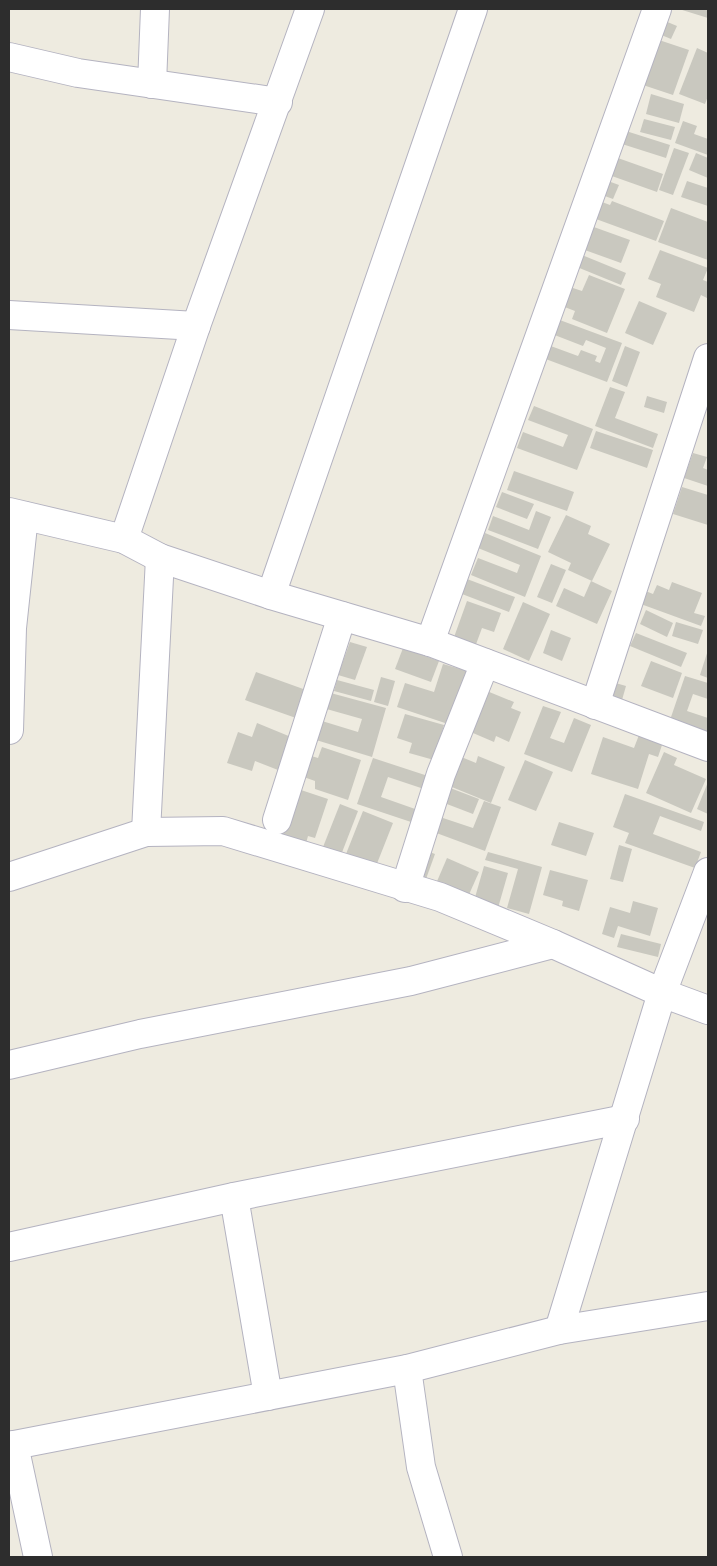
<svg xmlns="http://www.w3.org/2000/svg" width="717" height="1566" viewBox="0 0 717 1566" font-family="'Work Sans',sans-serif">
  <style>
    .building { fill: #c9c8bf }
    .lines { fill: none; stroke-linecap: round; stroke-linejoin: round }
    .street-casing { stroke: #b4b3c0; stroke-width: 30 }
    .street { stroke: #fff; stroke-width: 28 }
  </style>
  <rect width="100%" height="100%" fill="#eeebe0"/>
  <g class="building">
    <path d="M679,9H708V18Z"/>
    <path d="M665,21L677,26L671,39L659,34Z"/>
    <path d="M656,39L689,50L673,95L640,84Z"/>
    <path d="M697,48L708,53V96L705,104L679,94Z"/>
    <path d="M651,94L684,104L679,123L646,114Z"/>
    <path d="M644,119L675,127L671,140L640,132Z"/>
    <path d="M683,121L697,126L694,134L708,139V155L675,143Z"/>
    <path d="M626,131L670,145L666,158L622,144Z"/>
    <path d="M674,148L689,153L673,195L659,190Z"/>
    <path d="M696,153L708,158V178L689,170Z"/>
    <path d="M615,157L663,174L657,192L609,175Z"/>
    <path d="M608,181L619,185L613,199L602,195Z"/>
    <path d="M687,181L708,188V206L681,197Z"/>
    <path d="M612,201L664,221L656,241L596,219L602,202L610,205Z"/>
    <path d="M671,208L708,222V260L658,242Z"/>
    <path d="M591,226L630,240L621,263L582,249Z"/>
    <path d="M660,250L708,268L703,280L708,282V293L707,298L701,295L694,312L656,297L661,284L648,279Z"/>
    <path d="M582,255L626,273L621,285L577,267Z"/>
    <path d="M589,275L625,289L607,333L572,319L575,311L562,306L570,287L582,291Z"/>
    <path d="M639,301L667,313L653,345L625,333Z"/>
    <path d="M557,319L622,343L607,382L543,358L548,345L578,356L581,350L597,356L595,361L600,363L606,348L586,340L583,346L552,334Z"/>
    <path d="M625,346L640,352L627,387L612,381Z"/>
    <path d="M610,387L625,392L615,418L658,434L653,448L595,426Z"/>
    <path d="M647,396L667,402L664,413L644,407Z"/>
    <path d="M534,406L593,429L577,470L517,448L523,432L563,447L568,435L528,420Z"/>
    <path d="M596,431L653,450L647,468L590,448Z"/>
    <path d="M693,453L707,457L703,468L708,470V486L684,478Z"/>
    <path d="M514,471L574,492L567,511L507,490Z"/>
    <path d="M682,487L708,495V525L673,514Z"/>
    <path d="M502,492L534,504L527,519L496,507Z"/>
    <path d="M536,511L551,517L538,549L488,530L493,516L529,530Z"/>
    <path d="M566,515L591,526L588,534L610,544L592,581L568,570L571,563L548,552Z"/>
    <path d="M485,533L541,556L525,597L471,575L478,558L517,573L520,565L478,548Z"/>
    <path d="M551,564L566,570L552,603L537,597Z"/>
    <path d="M467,579L515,597L509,612L462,594Z"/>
    <path d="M591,581L612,591L597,624L556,606L564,588L584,597Z"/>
    <path d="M672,582L702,593L694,613L705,616L701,626L638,603L643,590L653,594L657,585L669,590Z"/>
    <path d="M467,601L501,613L494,632L482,628L475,647L453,640Z"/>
    <path d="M523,602L550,614L529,661L503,649Z"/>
    <path d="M646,610L673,623L667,637L640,624Z"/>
    <path d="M676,622L703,630L698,644L672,636Z"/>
    <path d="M551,630L571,638L562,661L543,653Z"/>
    <path d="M636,633L687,653L681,667L630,646Z"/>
    <path d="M350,642L367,647L355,680L338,675Z"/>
    <path d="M403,648L439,661L431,682L395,669Z"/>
    <path d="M708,650V678L700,675Z"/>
    <path d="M651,661L682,673L673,698L641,686Z"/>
    <path d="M443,664L471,672L454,726L397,707L405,683L434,692Z"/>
    <path d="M256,672L306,690L296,718L245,700Z"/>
    <path d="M685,676L708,683V699L693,694L687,711L708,718V733L670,720Z"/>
    <path d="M381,677L395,681L388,706L374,702Z"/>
    <path d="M337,680L374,690L371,701L334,691Z"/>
    <path d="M612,682L626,686L622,700L609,696Z"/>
    <path d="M482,689L514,702L511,708L521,712L509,742L496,736L494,742L466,730Z"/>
    <path d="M327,692L386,708L372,757L316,740L322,721L358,732L362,719L323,708Z"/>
    <path d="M543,706L561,712L550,738L564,743L574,718L591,725L572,772L524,754Z"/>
    <path d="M405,714L444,725L434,760L409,753L412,743L397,738Z"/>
    <path d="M257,723L291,737L278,770L255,761L252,771L227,763L238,732L252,737Z"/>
    <path d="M639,735L663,742L658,757L649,754L638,789L591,774L603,737L634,748Z"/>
    <path d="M322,747L361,760L348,800L315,789V781L301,776L308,755L318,758Z"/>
    <path d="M664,752L677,758L674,765L706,779L691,813L646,793Z"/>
    <path d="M454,754L476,763L478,756L505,767L491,803L442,783Z"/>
    <path d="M373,758L431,777L427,790L388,777L381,797L418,810L414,823L357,804Z"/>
    <path d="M525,760L553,772L536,811L508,800Z"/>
    <path d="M708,782V814L697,809Z"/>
    <path d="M445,786L479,799L473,814L439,801Z"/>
    <path d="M298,789L328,799L315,838L308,836L305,847L275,839Z"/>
    <path d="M625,794L704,822L701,831L660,816L653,834L701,852L695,868L625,843L629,833L613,827Z"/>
    <path d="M484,801L501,807L485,851L431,831L437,816L473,828Z"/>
    <path d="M340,804L358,811L341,855L323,847Z"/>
    <path d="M363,811L393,823L376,866L346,854Z"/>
    <path d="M559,822L594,833L586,856L551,845Z"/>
    <path d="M619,845L632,849L623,882L610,879Z"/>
    <path d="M424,850L435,854L426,879L416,875Z"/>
    <path d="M488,852L542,867L529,914L507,908L518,869L485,860Z"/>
    <path d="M447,858L479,872L467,899L435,886Z"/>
    <path d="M484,866L508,873L498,908L474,901Z"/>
    <path d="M550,870L588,880L579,911L562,906L563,901L543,895Z"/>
    <path d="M633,901L658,908L650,936L618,926L614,938L602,934L610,907L630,913Z"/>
    <path d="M621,934L661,944L658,957L617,947Z"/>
  </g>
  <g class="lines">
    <defs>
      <g id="street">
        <path d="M9,57L78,73L278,102"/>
        <path d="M152,84L155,9"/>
        <path d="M9,315L196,326"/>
        <path d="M9,512L124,539L160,558L271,595L430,642L708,747"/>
        <path d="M124,539L196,326L310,9"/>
        <path d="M271,595L473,9"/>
        <path d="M430,642L657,9"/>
        <path d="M595,705L708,358"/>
        <path d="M9,730L12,628L24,516"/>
        <path d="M277,820L342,616"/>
        <path d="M146,832L160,558"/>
        <path d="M9,877L146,832L223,831L440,897L553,944L662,993L708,1010"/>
        <path d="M405,888L441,774L485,663"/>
        <path d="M9,1065L140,1034L411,981L553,944"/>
        <path d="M234,1197L268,1396"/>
        <path d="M9,1247L234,1197L625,1119"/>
        <path d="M559,1330L662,993L708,872"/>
        <path d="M407,1369L421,1467L448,1557"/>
        <path d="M14,1445L38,1557"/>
        <path d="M9,1446L407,1369L559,1330L708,1306"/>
      </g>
    </defs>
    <use href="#street" class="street-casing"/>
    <use href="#street" class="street"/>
  </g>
  <rect width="717" height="1566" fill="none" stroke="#2d2d2d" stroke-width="20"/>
</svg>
